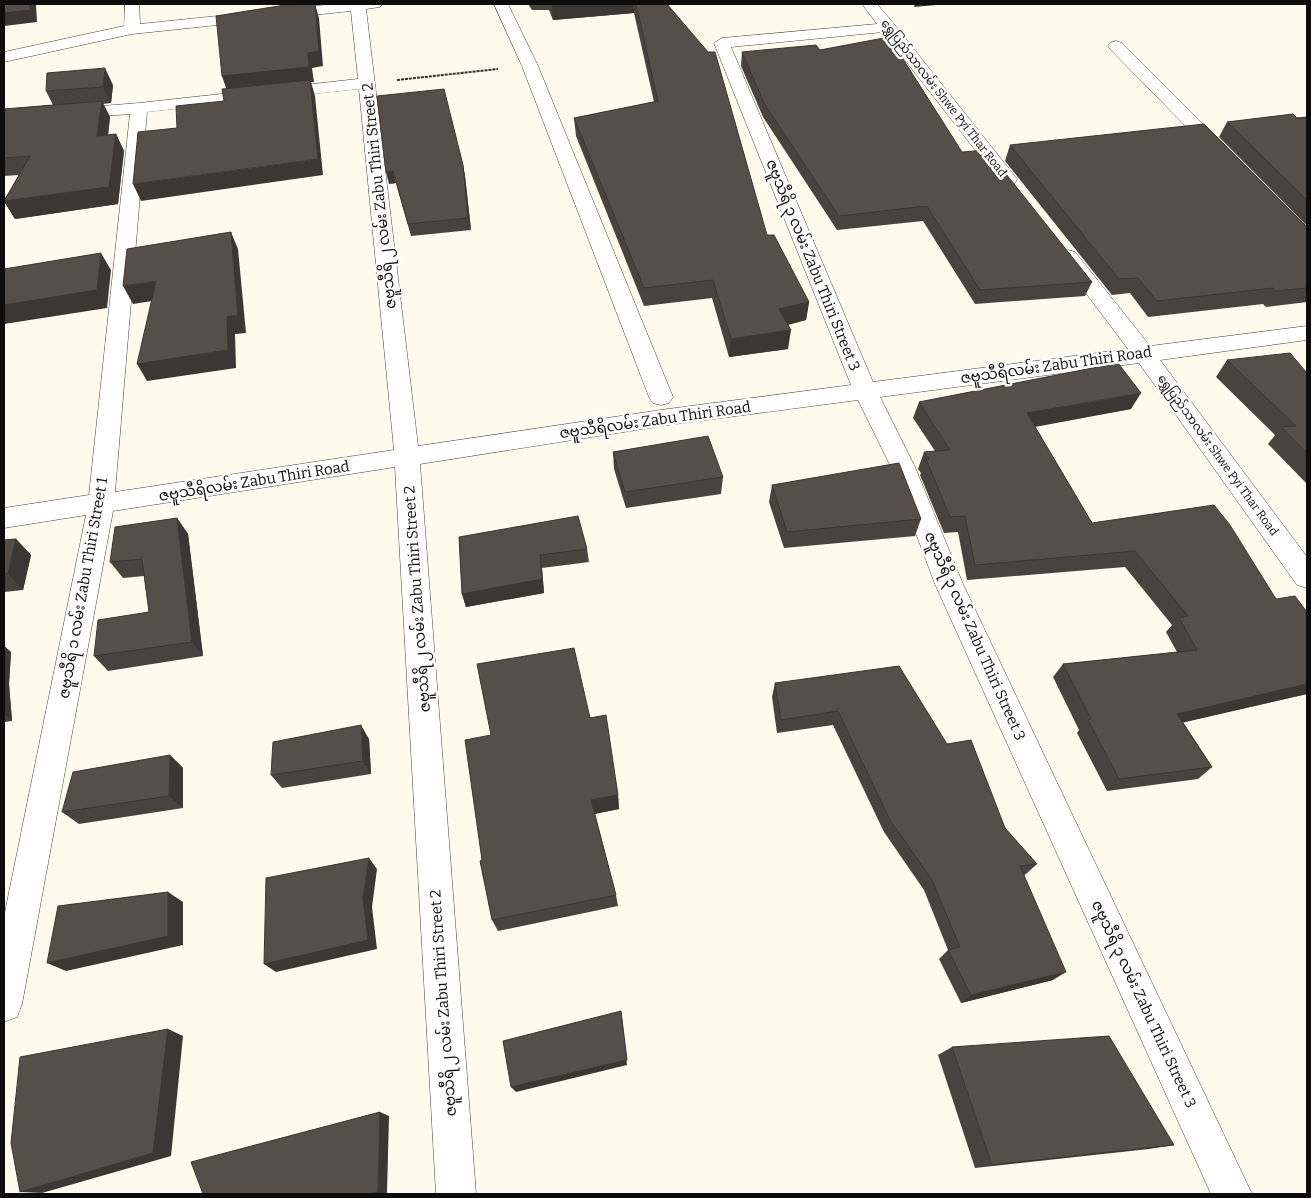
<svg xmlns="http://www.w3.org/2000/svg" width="1311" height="1198" viewBox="0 0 1311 1198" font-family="Bitter,'Noto Sans Myanmar',serif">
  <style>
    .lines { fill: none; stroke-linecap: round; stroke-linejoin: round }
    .street-casing { stroke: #404040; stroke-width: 1 }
    .path { stroke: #2f2f2f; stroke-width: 2; stroke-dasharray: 3 1; stroke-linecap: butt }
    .street { fill: #fff; fill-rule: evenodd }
    .wall { fill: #49433f }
    .shaded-wall { fill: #3c3733 }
    .building { fill: #554e49; stroke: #3c3733 }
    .labels { text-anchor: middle; stroke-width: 5; stroke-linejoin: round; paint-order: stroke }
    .far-street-label { font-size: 12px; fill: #0d0d0d; stroke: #fff }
    .street-label { font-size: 15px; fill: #0d0d0d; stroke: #fff }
  </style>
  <rect width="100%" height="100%" fill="#fefbed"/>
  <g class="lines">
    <defs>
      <g id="street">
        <path d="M125,4H139L140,24L334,4H382L380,7L366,9L418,446L668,409L851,385L714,43L722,38L877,24L862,4H877L894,24L1017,179L1015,183H1001L883,32L731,47L873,382L1128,349L1058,256L1061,252L1068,250L1075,252L1150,346L1307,326V340L1160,360L1307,557V588L1297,585L1139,363L880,397L915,467L963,584L1252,1194H1211L935,584L891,467L858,400L668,425L420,464L476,1194H436L395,467L113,511L22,1004L17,1017L4,1022V917L86,515L4,528V508L89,495L130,114L4,124V114L139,103L358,79L351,11L132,34L4,62V52L124,26ZM359,89L394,450L115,492L147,112Z"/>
        <path d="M494,4H508L538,66L673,397L669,403L661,405L653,403L649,397L522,66Z"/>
        <path d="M1116,41L1122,43L1226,147L1229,151L1226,155H1214L1110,49L1108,46L1110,43Z"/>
      </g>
    </defs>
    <use href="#street" class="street-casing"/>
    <path class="path" d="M397,80L498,69"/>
    <use href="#street" class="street"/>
  </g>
  <g class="wall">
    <path d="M528,4H673L668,5L767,235L809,302L806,320L788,325V349L729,357L712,298L644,306L576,136L574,118L654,102L634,13L553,20L549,10H532Z"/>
    <path d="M820,50L962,152L1092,282L1085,296L975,304L923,221L837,230L763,117L741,66L742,52Z"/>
    <path d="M113,85L111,103L103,104L110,117L108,135L116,134L124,151L118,204L15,219L4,201L19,175L4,176V109L53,105L46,91Z"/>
    <path d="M1307,117V226L1219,137L1227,122Z"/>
    <path d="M1010,145L1307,227V302L1266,307L1263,304L1148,317L1130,293L1112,295L1005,161Z"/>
    <path d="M463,165L465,176L471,230L411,236L396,183L389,184Z"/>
    <path d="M1227,360L1307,373V484L1268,444L1275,435L1216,377Z"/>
    <path d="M919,402L1131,409L1035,427L1092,523L1307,612V694L1183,722L1212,767L1198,779L1107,791L1077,733L1079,730L1053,677L1063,664L1177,652L1166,632L1172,625L1125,567L967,580L958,532L944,533L920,475L921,473L918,469L924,452L935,451L913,418Z"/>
    <path d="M613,452L723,477L721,494L626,508L614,469Z"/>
    <path d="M772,485L921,519L915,536L784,548L769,502Z"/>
    <path d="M177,518L188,534L203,656L108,671L94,656L149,612L144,576L123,578L110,562Z"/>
    <path d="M459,537L587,549L589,562L542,568L544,593L466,607L462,594Z"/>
    <path d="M16,539L31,555L23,590L4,592V540Z"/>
    <path d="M4,646L11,652L9,684L12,721L4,722Z"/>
    <path d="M775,683L947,744L1005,828L1037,864L1026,874L1024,875L1053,980L961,1003L939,959L948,950L924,890L884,832L833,725L777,733L772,697Z"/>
    <path d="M590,718L618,795L619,809L595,814L616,895L618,906L498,931L492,920L482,860Z"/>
    <path d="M369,739L371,774L282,788L271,775Z"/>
    <path d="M170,755L183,768V808L79,824L62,812Z"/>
    <path d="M952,1047L1174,1145L1149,1149L975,1168L938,1055Z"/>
  </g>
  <g class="shaded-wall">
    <path d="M30,4H36L37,22L4,26V13Z"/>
    <path d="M315,4L319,18L323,66L312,68L314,82H311L315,96L323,175L141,201L133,184L318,159L227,91L222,76Z"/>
    <path d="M552,4H634V13L553,20Z"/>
    <path d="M915,4H948L914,7Z"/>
    <path d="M105,68L113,85L111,103L103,87Z"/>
    <path d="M102,101L110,117L106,153L97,136Z"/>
    <path d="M116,134L124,151L118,204L15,219L4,201Z"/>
    <path d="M463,165L465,176L471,230L468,218Z"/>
    <path d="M393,171L396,183L389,184L386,172Z"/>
    <path d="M231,232L238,249L246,333L235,334L236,368L147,381L137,364L227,317Z"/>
    <path d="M101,253L111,270L107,308L4,324V305Z"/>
    <path d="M156,281L165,299L133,304L123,286Z"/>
    <path d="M809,302L806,320L777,327L779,309Z"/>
    <path d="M791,330L788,349L729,357L731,339Z"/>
    <path d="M1141,393L1131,409L1020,429L1027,413Z"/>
    <path d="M177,518L188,534L203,656L192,642Z"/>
    <path d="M16,539L31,555L23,590L8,574Z"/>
    <path d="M540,555L542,568L544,593L466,607L462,594Z"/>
    <path d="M4,646L11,652L9,684L12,721L4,714Z"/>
    <path d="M1307,684V694L1164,727L1177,714Z"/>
    <path d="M361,725L369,739L371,774L363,761Z"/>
    <path d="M170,755L183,768V808L169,796Z"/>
    <path d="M618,795L619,809L593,814L591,800Z"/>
    <path d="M369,858L377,869L372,907L377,949L276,972L264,964L363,897Z"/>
    <path d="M168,892L183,902V945L66,971L47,963Z"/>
    <path d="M1066,972L1053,980L961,1003L971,995Z"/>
    <path d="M621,1011L627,1065L516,1092L511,1087Z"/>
    <path d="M168,1029L183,1036L171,1156L42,1193L20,1192Z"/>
    <path d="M380,1112L389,1116L387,1193L384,1194H369Z"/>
  </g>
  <g class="building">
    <path d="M4,4H30V10L4,13Z"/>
    <path d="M315,4L319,51L308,53L309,67L222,76L216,16L285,5Z"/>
    <path d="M636,4H667L708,52H715L767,235H774L809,302L779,309L791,330L731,339L713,280L644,288L574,118L658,101Z"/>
    <path d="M889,37L962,152L987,150L1092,282L980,290L927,206L839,216L764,103L742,52L816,45L820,50Z"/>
    <path d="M105,68L103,87L46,91L47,73Z"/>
    <path d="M310,80L318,159L133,184L138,132L177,128L176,106L224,101L222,89Z"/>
    <path d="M444,89L463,165L468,218L408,224L393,171L386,172L377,96Z"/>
    <path d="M102,101L97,136L116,134L109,187L4,201L30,156L4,158V109Z"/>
    <path d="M1293,114L1297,118L1307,117V200L1227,122Z"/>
    <path d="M1204,124L1307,227V288L1276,291L1273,288L1157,301L1138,278L1119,279L1010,145Z"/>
    <path d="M231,232L238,315L227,317L228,350L137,364L156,281L123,286L127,249Z"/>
    <path d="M101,253L97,290L4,305V269Z"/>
    <path d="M1290,353L1307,373V453L1281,427L1296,426L1227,360Z"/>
    <path d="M1118,363L1141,393L1027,413L1092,523L1214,505L1230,525L1276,599L1295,596L1307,612V637L1306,638L1307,640V684L1177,714L1212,767L1119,779L1088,720L1091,719L1063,664L1197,650L1179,618L1188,616L1135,551L975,565L965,516L950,517L926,459H929L924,452L950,450L919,402Z"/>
    <path d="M708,436L723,477L625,492L613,452Z"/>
    <path d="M899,463L921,519L787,532L772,485Z"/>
    <path d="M578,516L587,549L540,555L542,579L462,594L459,537Z"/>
    <path d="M177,518L192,642L94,656L98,620L149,612L142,559L110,562L115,527Z"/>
    <path d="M16,539L8,574H4V540Z"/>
    <path d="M574,648L590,718L606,715L618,795L591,800L616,895L492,920L480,861L482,860L465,740L491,735L477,664Z"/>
    <path d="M899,666L947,744L971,740L1005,828L1037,864L1020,866L1066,972L971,995L948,950L960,947L932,880L890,820L838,711L781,720L775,683Z"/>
    <path d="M361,725L363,761L271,775L273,742Z"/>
    <path d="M170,755L169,796L62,812L73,772Z"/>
    <path d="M369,858L363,897L368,940L264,964L266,878Z"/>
    <path d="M168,892V936L47,963L58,906Z"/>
    <path d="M621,1011L627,1060L511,1087L503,1041Z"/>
    <path d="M168,1029L153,1153L20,1192L11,1143L20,1057Z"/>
    <path d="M1109,1036L1174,1145L992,1165L952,1047Z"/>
    <path d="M380,1112L378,1192L369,1194H203L191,1162Z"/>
  </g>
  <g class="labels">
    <g class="far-street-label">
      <text transform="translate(944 98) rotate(52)" y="4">ရွှေပြည်သာလမ်း Shwe Pyi Thar Road</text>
      <text transform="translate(1218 455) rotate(54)" y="4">ရွှေပြည်သာလမ်း Shwe Pyi Thar Road</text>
    </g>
    <g class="street-label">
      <text transform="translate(379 196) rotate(-96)" y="5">ဇဗူသီရိ ၂ လမ်း Zabu Thiri Street 2</text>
      <text transform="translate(813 265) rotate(68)" y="5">ဇဗူသီရိ ၃ လမ်း Zabu Thiri Street 3</text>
      <text transform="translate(1056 365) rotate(-8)" y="5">ဇဗူသီရိလမ်း Zabu Thiri Road</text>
      <text transform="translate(655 420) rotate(-8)" y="5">ဇဗူသီရိလမ်း Zabu Thiri Road</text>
      <text transform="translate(254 481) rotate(-9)" y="5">ဇဗူသီရိလမ်း Zabu Thiri Road</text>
      <text transform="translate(83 588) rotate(-80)" y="5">ဇဗူသီရိ ၁ လမ်း Zabu Thiri Street 1</text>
      <text transform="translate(417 599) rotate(-94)" y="5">ဇဗူသီရိ ၂ လမ်း Zabu Thiri Street 2</text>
      <text transform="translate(975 636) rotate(66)" y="5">ဇဗူသီရိ ၃ လမ်း Zabu Thiri Street 3</text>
      <text transform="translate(443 1003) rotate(-94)" y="5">ဇဗူသီရိ ၂ လမ်း Zabu Thiri Street 2</text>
      <text transform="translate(1144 1004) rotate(65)" y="5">ဇဗူသီရိ ၃ လမ်း Zabu Thiri Street 3</text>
    </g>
  </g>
  <rect width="1311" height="1198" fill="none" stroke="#0d0d0d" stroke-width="10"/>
</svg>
